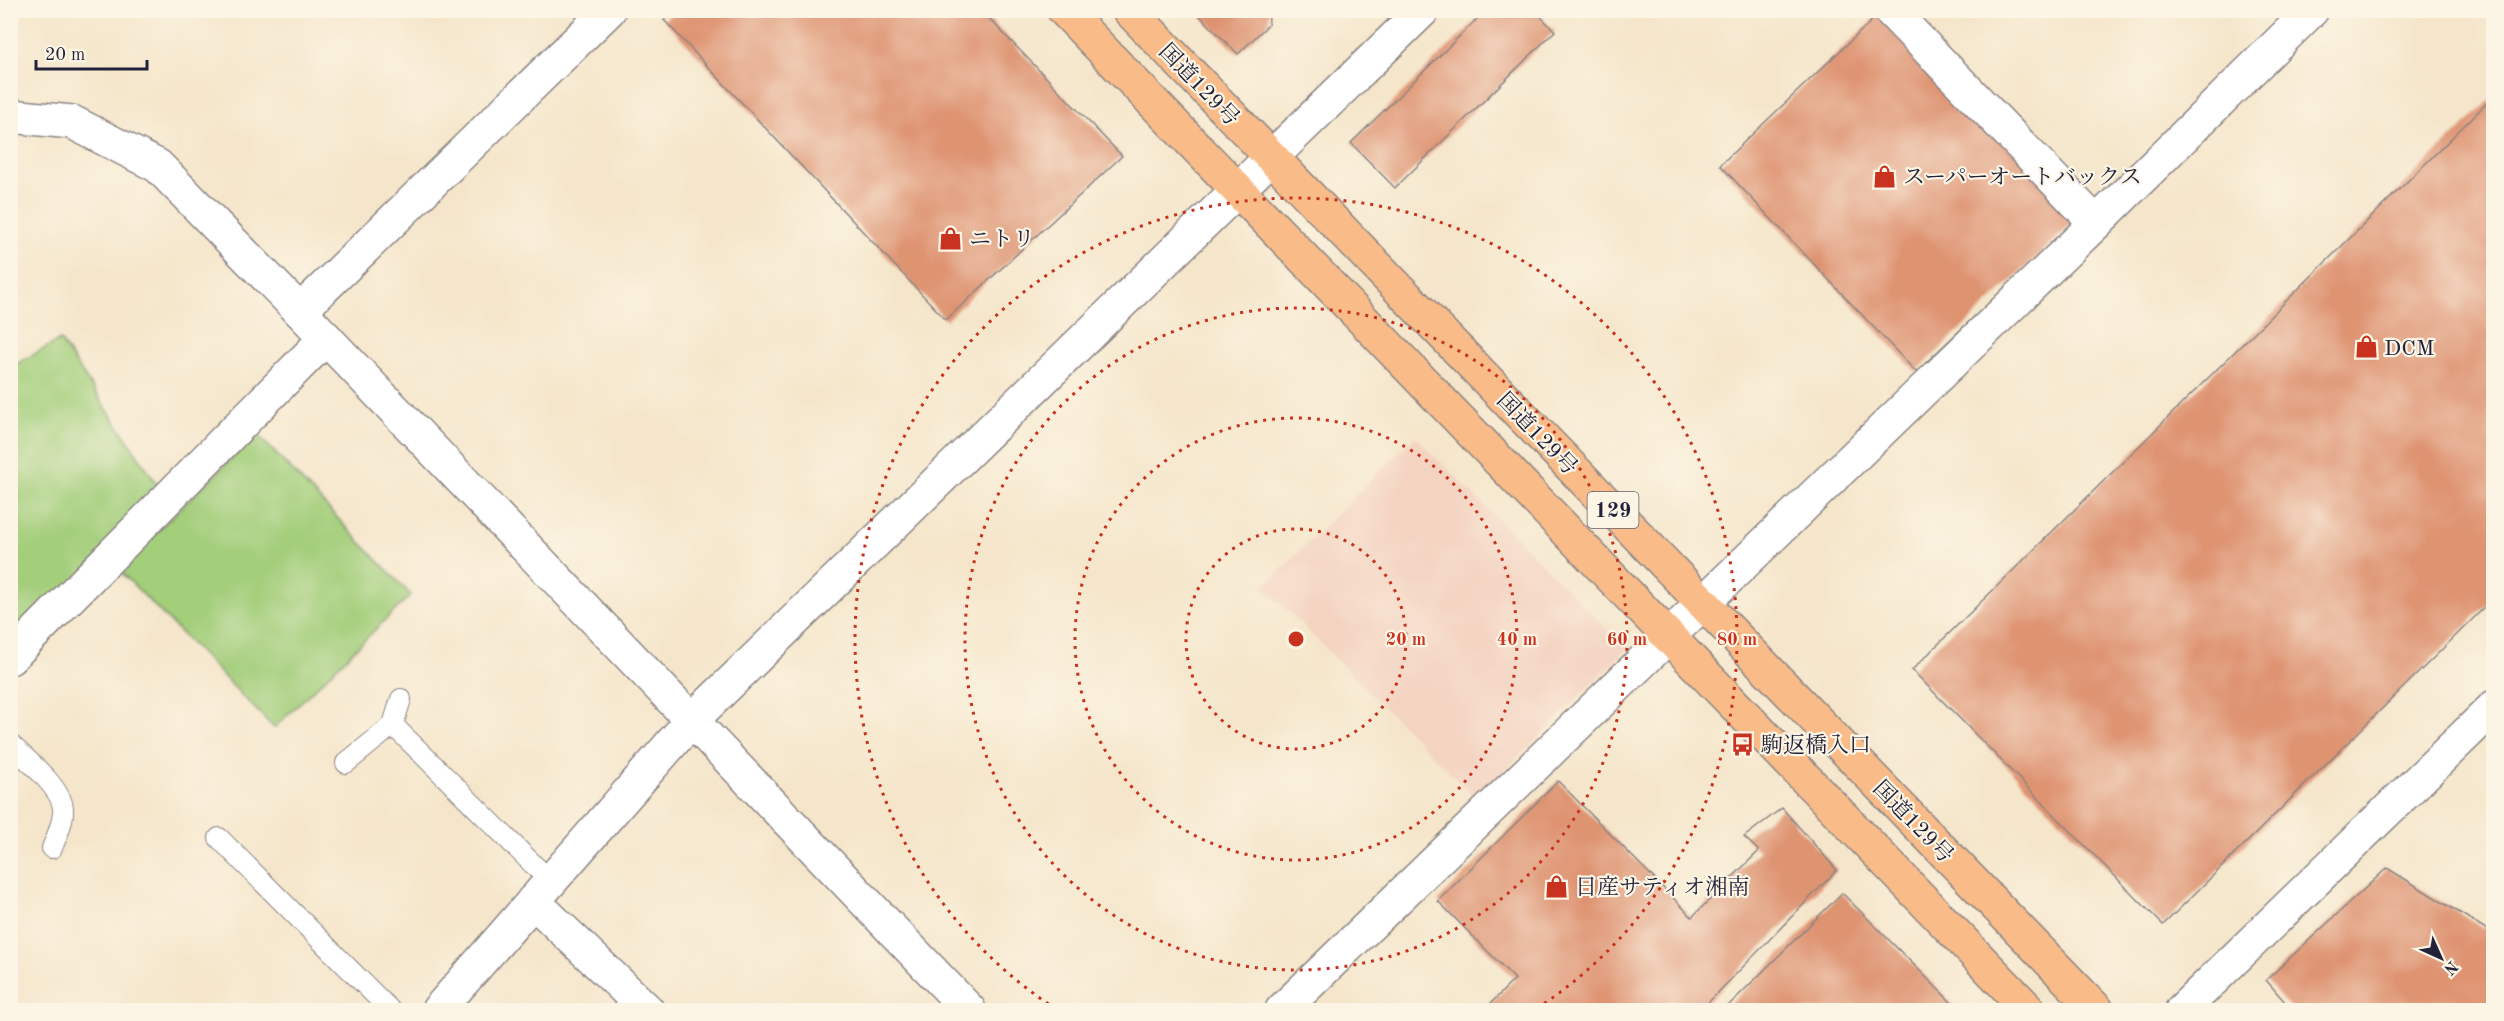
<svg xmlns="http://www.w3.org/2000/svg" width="2504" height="1021" viewBox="0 0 2504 1021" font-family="'Old Standard TT','Noto Serif JP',serif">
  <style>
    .built { fill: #f4d3c1 }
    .green { fill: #a3ce7a; stroke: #62785a; stroke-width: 1.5 }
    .building { fill: #de9371 }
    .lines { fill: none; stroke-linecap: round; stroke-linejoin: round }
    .service-casing { stroke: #8c8483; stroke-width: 22 }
    .minor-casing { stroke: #8c8483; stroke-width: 36 }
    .trunk-casing { stroke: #8c8483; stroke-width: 36 }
    .service { stroke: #fff; stroke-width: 20 }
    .minor { stroke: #fff; stroke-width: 33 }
    .trunk { stroke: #f9bc89; stroke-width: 33 }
    .ring { fill: none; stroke: #c8321e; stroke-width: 3; stroke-dasharray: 3 6 }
    .labels { text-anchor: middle; stroke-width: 4.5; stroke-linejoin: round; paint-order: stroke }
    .shield { fill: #fcf5e5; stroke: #63616e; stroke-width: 1.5 }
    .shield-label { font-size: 21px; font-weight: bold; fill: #22223b }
    .street-label { font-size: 22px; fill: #22223b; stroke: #fcf5e5 }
    .poi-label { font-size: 22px; fill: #22223b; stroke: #fcf5e5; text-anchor: start }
    .centre { fill: #c8321e; stroke: #fcf5e5; stroke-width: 3 }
    .ring-label { font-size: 18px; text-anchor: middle; font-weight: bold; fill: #c8321e; stroke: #fcf5e5; stroke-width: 4.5; stroke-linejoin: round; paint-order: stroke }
  </style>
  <rect width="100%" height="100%" fill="#fcf5e5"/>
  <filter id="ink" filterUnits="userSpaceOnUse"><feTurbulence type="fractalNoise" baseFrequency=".0167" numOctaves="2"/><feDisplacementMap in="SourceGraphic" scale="12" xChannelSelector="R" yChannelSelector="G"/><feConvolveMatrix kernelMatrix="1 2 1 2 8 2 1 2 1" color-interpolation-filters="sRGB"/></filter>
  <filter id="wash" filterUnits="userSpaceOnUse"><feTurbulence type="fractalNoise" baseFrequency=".008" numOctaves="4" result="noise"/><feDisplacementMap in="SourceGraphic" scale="24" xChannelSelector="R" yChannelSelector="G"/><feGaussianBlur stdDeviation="1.35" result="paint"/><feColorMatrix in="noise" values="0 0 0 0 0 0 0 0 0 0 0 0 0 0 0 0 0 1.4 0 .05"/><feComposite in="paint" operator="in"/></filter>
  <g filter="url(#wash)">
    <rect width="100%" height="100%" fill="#f5e6cb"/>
    <path class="built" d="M1415,436L1627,649L1476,799L1264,587Z"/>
    <g class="green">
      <path d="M60,340L162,491L11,646V367Z"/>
      <path d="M257,434L411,595L274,728L118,569Z"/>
    </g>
    <g id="blocks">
      <g class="building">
        <path d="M675,10H981L1122,156L946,320L664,20Z"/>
        <path d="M1194,10H1270L1268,25L1238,54Z"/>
        <path d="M1486,10H1534L1555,31L1395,188L1351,143Z"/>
        <path d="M1882,11L2078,218L1916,372L1720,165Z"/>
        <path d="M2494,96V598L2163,925L1912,670Z"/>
        <path d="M1558,781L1692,917L1759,851L1744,837L1782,808L1837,870L1701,1010H1484L1515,979L1438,901Z"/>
        <path d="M2387,868L2494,934V1010H2292L2266,980Z"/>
        <path d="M1842,893L1959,1010H1724Z"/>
      </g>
    </g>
  </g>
  <g filter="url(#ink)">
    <use href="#blocks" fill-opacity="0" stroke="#8c8483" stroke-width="1.5"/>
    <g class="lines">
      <defs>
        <g id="service">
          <path d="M393,725L401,699"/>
          <path d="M10,744C25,758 61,787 63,808C64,821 57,836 52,848"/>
          <path d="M346,763L393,725L550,881"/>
          <path d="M219,838L390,1010"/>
        </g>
        <g id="minor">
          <path d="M1890,10L2096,223"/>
          <path d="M10,116L72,122L158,166L300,311L969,1010"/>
          <path d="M300,311L609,10"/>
          <path d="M10,658L326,338"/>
          <path d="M533,901L647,1010"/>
          <path d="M438,1010L692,720L1423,10"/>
          <path d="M1282,1010L2096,223L2312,10"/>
          <path d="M2182,1010L2494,707"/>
        </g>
        <g id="trunk">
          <path d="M1064,10L2029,1010"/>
          <path d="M1129,10L2097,1010"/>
        </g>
      </defs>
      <use href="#service" class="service-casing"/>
      <use href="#minor" class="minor-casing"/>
      <use href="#trunk" class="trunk-casing"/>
      <use href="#service" class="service"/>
      <use href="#minor" class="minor"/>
      <use href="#trunk" class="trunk"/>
    </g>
  </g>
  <g class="ring">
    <circle cx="1296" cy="639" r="110"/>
    <circle cx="1296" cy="639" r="221"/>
    <circle cx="1296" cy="639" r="331"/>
    <path d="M1056 1009A441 441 0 1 1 1536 1009"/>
  </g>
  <defs>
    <symbol id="shop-bare" viewBox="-9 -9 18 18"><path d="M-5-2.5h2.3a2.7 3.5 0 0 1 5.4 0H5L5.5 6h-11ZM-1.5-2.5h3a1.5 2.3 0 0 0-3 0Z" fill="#c8321e" stroke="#fcf5e5" stroke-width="2.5" paint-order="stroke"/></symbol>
    <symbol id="bus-bare" viewBox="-9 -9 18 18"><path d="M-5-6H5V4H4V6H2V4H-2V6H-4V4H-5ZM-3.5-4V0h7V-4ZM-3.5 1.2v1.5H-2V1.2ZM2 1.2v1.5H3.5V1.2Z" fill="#c8321e" stroke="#fcf5e5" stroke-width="2.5" paint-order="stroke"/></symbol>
  </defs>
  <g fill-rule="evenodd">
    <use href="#shop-bare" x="1868" y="160" width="33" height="33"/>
    <use href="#shop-bare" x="934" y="222" width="33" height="33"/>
    <use href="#shop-bare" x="2350" y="330" width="33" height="33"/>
    <use href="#bus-bare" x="1726" y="728" width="33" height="33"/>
    <use href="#shop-bare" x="1540" y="870" width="33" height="33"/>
  </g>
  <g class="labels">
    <rect class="shield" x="1587.5" y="492" width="51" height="36" rx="4.5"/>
    <g class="shield-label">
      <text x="1613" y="517">129</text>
    </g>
    <g class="street-label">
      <text transform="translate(1200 84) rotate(46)" y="8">国道129号</text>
      <text transform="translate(1538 433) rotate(46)" y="8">国道129号</text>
      <text transform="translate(1914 821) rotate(46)" y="8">国道129号</text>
    </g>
    <g class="poi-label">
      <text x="1903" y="184">スーパーオートバックス</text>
      <text x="969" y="246">ニトリ</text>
      <text x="2384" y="355">DCM</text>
      <text x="1761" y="752">駒返橋入口</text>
      <text x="1575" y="894">日産サティオ湘南</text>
    </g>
  </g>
  <circle cx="1296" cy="639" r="9" class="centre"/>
  <g class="ring-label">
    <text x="1406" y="645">20 m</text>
    <text x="1517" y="645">40 m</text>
    <text x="1627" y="645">60 m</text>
    <text x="1737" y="645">80 m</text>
  </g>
  <rect width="2504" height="1021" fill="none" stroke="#fcf5e5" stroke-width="36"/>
  <g transform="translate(2441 958) rotate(135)" stroke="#fcf5e5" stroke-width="4.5" paint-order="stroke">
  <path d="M0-4.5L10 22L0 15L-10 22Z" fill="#22223b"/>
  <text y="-9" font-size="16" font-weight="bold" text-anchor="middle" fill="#22223b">N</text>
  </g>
  <path d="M36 60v9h111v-9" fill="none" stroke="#22223b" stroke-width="3"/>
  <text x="45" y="60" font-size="18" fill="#22223b" stroke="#fcf5e5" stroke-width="4.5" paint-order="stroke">20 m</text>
</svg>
